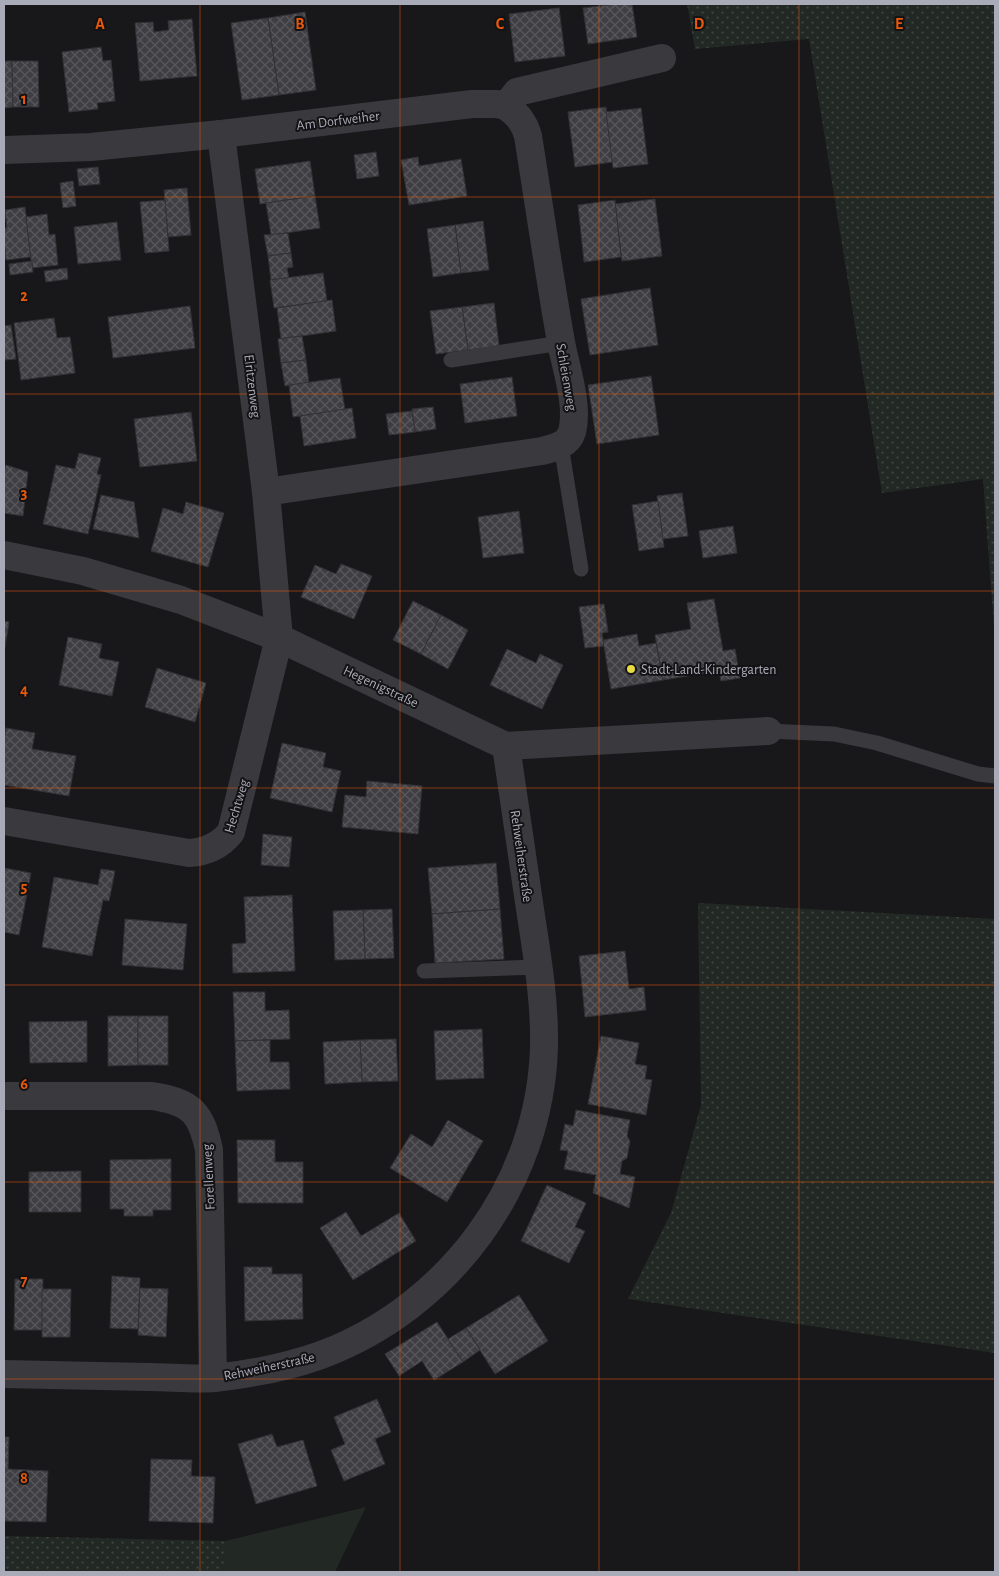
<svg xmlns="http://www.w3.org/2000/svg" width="999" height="1576" viewBox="0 0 999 1576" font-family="'Alegreya Sans',sans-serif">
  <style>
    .grass { fill: url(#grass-dots) }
    .green { fill: #222924 }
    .building { fill: url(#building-cross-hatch); stroke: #323135 }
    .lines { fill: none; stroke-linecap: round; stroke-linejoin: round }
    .service { stroke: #39393e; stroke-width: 15 }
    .minor { stroke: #39393e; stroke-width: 28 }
    .grid { fill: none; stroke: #e8590c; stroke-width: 1; stroke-opacity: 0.55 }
    .poi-dot { fill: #e5db43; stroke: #131214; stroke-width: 2 }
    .labels { text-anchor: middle; stroke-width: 4; stroke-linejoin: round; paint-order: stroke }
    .street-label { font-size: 14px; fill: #aaabb8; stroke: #131214 }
    .poi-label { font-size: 14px; fill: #aaabb8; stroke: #131214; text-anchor: start }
    .grid-label { font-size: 16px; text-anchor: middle; font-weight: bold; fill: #e8590c; stroke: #131214; stroke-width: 4; stroke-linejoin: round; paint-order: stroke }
  </style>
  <defs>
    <pattern id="grass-dots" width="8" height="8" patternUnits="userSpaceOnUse" patternTransform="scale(1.25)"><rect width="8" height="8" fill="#222924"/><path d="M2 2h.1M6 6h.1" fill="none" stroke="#3f4542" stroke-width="1.8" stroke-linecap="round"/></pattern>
    <pattern id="building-cross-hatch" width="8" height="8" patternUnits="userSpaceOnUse" patternTransform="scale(1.25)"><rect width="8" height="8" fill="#3f3f43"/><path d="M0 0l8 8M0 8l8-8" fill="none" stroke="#58585c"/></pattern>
  </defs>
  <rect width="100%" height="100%" fill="#181719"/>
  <g class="grass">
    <path d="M687,4H995V641L983,479L882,493L809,39L695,49Z"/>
    <path d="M698,903L995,919V1353L628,1299L671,1213L701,1105Z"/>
    <path d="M4,1536L225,1541V1572H4Z"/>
  </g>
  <path class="green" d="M366,1507L335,1572H225V1541Z"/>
  <g class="building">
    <path d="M616,4H632L637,37L588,44L583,8Z"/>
    <path d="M559,8L565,56L515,62L509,14Z"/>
    <path d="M305,12L316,90L279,95L268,18Z"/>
    <path d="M268,18L279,95L242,100L231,23Z"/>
    <path d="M192,19L197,76L140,81L135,23L153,22L154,32L169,30L168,21Z"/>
    <path d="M101,47L103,61L111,60L115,101L97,103L98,109L69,112L62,52Z"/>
    <path d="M4,61H12L13,107L4,108Z"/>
    <path d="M12,61H38L39,107H13Z"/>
    <path d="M606,107L613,162L575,167L568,112Z"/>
    <path d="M641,108L648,164L613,168L606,112Z"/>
    <path d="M376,152L379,176L357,179L354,155Z"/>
    <path d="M418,157L419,166L461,159L467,196L409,205L401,160Z"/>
    <path d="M310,161L315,196L260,204L255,169Z"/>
    <path d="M98,167L100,184L79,186L77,169Z"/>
    <path d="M73,181L76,206L63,208L60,183Z"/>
    <path d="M187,188L191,235L168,237L164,190Z"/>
    <path d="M315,196L320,228L271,235L266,203Z"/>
    <path d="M655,199L662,256L622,261L615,204Z"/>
    <path d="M165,200L169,251L145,253L140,202Z"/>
    <path d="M615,200L621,257L584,262L578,205Z"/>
    <path d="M25,207L31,257L6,260L4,239V228H7L5,210Z"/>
    <path d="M47,214L49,235L55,234L58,265L32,268L26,217Z"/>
    <path d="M483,221L489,270L461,273L455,225Z"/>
    <path d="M117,222L121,260L78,264L74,227Z"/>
    <path d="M455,225L461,273L433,277L427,229Z"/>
    <path d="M288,233L291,253L268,256L264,235Z"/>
    <path d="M291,253L293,267L287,268L289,278L271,280L268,256Z"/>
    <path d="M32,261L33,272L10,275L9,264Z"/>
    <path d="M67,268L68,279L46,282L44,271Z"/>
    <path d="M323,273L327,301L274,308L270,280Z"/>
    <path d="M650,288L658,345L590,355L581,299Z"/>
    <path d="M332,300L336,331L281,339L277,308Z"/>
    <path d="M494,303L499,346L468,350L462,307Z"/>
    <path d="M190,306L195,348L113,358L108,317Z"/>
    <path d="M462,307L468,350L436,354L430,311Z"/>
    <path d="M54,318L57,338L70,337L75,373L21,380L14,323Z"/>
    <path d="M11,325L16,359L4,360V326Z"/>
    <path d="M302,336L306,360L281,363L278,339Z"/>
    <path d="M306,360L309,383L285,386L281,363Z"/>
    <path d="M651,376L659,435L597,444L588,385Z"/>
    <path d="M512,377L517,416L465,423L460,384Z"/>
    <path d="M340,378L345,410L293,417L289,385Z"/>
    <path d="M433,407L436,429L415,432L412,409Z"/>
    <path d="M352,408L356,438L304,446L300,416Z"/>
    <path d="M412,411L415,432L389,435L386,414Z"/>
    <path d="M191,412L197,461L140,467L134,419Z"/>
    <path d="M79,453L101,458L97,474L101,475L88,534L43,524L56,465L75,469Z"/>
    <path d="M6,465L28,472L23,516L4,513V471Z"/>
    <path d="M682,493L688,536L663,539L657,496Z"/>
    <path d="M101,495L134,502L139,538L93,529Z"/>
    <path d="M658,501L664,547L639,551L632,505Z"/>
    <path d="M186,502L224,513L208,567L151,551L163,508L183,514Z"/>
    <path d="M519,511L524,553L483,558L478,517Z"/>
    <path d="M733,526L737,553L703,558L699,531Z"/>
    <path d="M341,564L372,576L354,619L301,597L315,565L336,574Z"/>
    <path d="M714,599L723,651L735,649L740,678L721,681L719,671L663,680L655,635L691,629L687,603Z"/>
    <path d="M413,601L441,615L421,654L393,640Z"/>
    <path d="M604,604L608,632L602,633L604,646L585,648L579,607Z"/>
    <path d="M441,615L468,630L448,669L421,654Z"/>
    <path d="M4,621L9,622L4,653Z"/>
    <path d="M637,634L639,646L656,643L663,680L611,689L603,640Z"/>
    <path d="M68,637L102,644L99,658L119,662L112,696L59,685Z"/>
    <path d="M507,649L536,663L540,654L563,665L542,709L490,685Z"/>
    <path d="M157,668L206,683L195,722L145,707Z"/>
    <path d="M6,728L35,733L32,749L76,756L69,796L4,785V743Z"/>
    <path d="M282,743L326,753L323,767L341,771L332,812L270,798Z"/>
    <path d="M367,781L422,786L418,834L342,827L345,795L366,797Z"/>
    <path d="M263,834L292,837L289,867L261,865Z"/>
    <path d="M496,863L500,909L432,914L428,868Z"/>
    <path d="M4,868L31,873L19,935L4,932Z"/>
    <path d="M101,869L115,871L109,901L103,900L92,956L42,947L54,877L98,885Z"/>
    <path d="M292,895L295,971L233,973L232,944L246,943L244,897Z"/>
    <path d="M392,909L394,958L365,959L363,910Z"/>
    <path d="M500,909L504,959L435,963L432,914Z"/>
    <path d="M363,910L365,959L335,960L333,911Z"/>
    <path d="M125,919L187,924L183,970L122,965Z"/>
    <path d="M625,951L629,989L644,987L646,1010L585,1017L579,956Z"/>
    <path d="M233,992H265V1011L289,1010L290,1039L235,1041Z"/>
    <path d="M108,1016H138V1065L108,1066Z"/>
    <rect x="138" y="1016" width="30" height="49"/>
    <path d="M87,1021V1062L30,1063L29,1022Z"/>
    <path d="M482,1029L484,1078L436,1080L434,1031Z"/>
    <path d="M601,1036L639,1043L635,1064L647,1066L645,1079L652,1080L646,1115L588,1104Z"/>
    <path d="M396,1039L398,1081L362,1082L360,1040Z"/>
    <path d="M270,1040V1062H289L290,1089L237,1091L235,1041Z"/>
    <path d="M360,1040L362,1082L325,1084L323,1042Z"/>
    <path d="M576,1110L630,1120L627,1136L630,1141L627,1158L622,1161L620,1174L635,1177L629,1208L593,1193L596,1175L564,1169L568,1151L560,1150L565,1124L573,1126Z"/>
    <path d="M448,1120L483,1141L447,1202L390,1168L411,1134L432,1147Z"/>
    <path d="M237,1140H275V1162H303V1203H238Z"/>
    <path d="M171,1159V1210H153V1216H124V1209H110V1160Z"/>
    <path d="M81,1171V1212H29V1172Z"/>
    <path d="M547,1185L586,1203L575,1227L585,1231L569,1263L521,1241Z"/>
    <path d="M346,1212L361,1236L399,1213L416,1241L353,1280L320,1228Z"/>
    <path d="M244,1267H272V1274H302L303,1319L245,1321Z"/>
    <path d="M112,1276L140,1278L138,1329L110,1328Z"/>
    <path d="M15,1279H43L42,1330H14Z"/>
    <path d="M140,1288L168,1289L166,1337L138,1335Z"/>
    <path d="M42,1289H71L70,1337H42Z"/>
    <path d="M519,1295L548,1341L495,1374L466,1328Z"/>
    <path d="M437,1322L463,1362L434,1380L422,1361L399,1376L385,1354Z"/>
    <path d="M466,1328L480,1350L463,1362L448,1339Z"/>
    <path d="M377,1399L391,1432L375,1439L385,1464L344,1481L331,1450L345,1444L334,1417Z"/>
    <path d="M272,1434L277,1447L303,1440L317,1486L256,1504L238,1444Z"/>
    <path d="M4,1437H9L8,1469L48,1471L46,1522L4,1521Z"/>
    <path d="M151,1459L192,1460L191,1476L215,1477L213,1523L149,1521Z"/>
  </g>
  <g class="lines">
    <g class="service">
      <path d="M451,360L561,343"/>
      <path d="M561,445L581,569"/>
      <path d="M768,731L834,734L877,743L978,774L995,776"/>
      <path d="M424,971L539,967"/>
    </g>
    <g class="minor">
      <path d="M4,150L91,147L221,134L472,104H497L506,106L517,92L662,58"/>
      <path d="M266,492L542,451C554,448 568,445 572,432C579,405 566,369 561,342C549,274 539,205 528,136C524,122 518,115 506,106"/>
      <path d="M4,555L83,571L181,600L279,638L506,746L768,731"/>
      <path d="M4,821L189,853C206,852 220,846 231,832L279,638L266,492L221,134"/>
      <path d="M4,1096H152C191,1102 201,1112 209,1150L213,1378"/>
      <path d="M4,1374C52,1375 100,1376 148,1377C170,1377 194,1380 215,1378C250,1374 288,1367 321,1355C449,1307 540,1185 544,1047C545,1001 537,955 530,909C522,855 514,800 506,746"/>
    </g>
  </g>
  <path class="grid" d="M200,4V1572M400,4V1572M599,4V1572M799,4V1572M4,197H995M4,394H995M4,591H995M4,788H995M4,985H995M4,1182H995M4,1379H995"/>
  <circle class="poi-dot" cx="631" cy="669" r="5"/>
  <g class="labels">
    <g class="street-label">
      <text transform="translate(338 120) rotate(-7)" y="5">Am Dorfweiher</text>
      <text transform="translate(567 377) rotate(80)" y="5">Schleienweg</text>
      <text transform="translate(253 386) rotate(83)" y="5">Elritzenweg</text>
      <text transform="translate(381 686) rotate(25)" y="5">Hegenigstraße</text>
      <text transform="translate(236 806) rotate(-73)" y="5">Hechtweg</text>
      <text transform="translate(522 856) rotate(82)" y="5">Rehweiherstraße</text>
      <text transform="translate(208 1177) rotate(-93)" y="5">Forellenweg</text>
      <text transform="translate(269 1366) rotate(-12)" y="5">Rehweiherstraße</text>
    </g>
    <g class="poi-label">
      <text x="641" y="674">Stadt-Land-Kindergarten</text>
    </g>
  </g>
  <g class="grid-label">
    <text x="100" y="29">A</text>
    <text x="300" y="29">B</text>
    <text x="500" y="29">C</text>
    <text x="699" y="29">D</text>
    <text x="899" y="29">E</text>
    <text x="24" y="104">1</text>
    <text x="24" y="301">2</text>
    <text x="24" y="498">3</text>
    <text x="24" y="695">4</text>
    <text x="24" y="892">5</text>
    <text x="24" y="1089">6</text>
    <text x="24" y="1286">7</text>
    <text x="24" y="1483">8</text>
  </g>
  <rect width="999" height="1576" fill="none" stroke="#aaabb8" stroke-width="10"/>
</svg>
